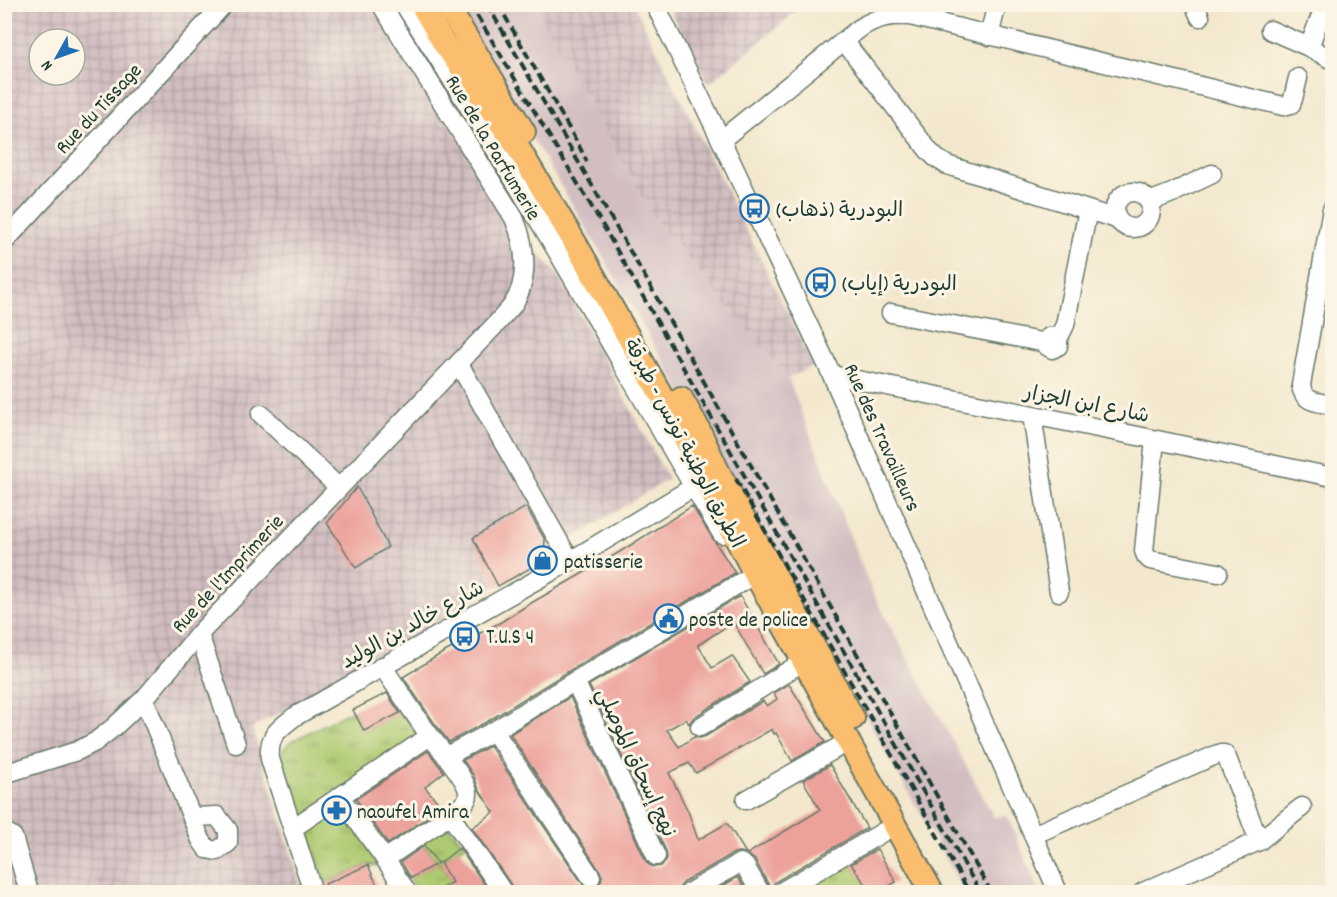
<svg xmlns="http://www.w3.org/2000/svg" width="1337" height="897" viewBox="0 0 1337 897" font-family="Dekko,'Playpen Sans Arabic',sans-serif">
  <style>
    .industrial { fill: url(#industrial-grid); fill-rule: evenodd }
    .railway { fill: #d2bec1 }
    .grass { fill: url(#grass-tufts); stroke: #668452; stroke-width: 1.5 }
    .building { fill: #eca19b }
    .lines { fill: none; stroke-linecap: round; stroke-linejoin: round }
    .minor-casing { stroke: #69796a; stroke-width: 21 }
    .major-casing { stroke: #69796a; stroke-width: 26 }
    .minor { stroke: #fff; stroke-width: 18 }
    .major { stroke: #fbbe6e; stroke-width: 22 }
    .rail { stroke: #1f3d34; stroke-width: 4; stroke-dasharray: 9 4.5; stroke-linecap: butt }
    .labels { text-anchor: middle; stroke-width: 6; stroke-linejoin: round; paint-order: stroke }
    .street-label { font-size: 21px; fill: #1f3d34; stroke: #fcf5e5 }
    .poi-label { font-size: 21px; fill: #1f3d34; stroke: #fcf5e5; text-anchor: start }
  </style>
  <defs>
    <pattern id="industrial-grid" width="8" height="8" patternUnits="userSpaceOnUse" patternTransform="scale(1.5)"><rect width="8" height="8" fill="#d2bec1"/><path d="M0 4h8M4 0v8" fill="none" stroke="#aa9c9e"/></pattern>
    <pattern id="grass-tufts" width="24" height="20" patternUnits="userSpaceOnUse" patternTransform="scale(1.5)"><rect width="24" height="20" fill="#aeca71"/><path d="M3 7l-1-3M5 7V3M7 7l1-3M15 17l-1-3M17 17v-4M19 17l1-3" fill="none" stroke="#8da55e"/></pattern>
  </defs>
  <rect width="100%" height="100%" fill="#fcf5e5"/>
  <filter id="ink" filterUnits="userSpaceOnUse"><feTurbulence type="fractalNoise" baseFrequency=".0167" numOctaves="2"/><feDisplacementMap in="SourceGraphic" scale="12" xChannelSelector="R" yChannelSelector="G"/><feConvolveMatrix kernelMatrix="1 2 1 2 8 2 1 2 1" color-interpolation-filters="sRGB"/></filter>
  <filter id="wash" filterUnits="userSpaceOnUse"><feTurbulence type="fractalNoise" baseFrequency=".008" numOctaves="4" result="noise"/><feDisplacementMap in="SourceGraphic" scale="24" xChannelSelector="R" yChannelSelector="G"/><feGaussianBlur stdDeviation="1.35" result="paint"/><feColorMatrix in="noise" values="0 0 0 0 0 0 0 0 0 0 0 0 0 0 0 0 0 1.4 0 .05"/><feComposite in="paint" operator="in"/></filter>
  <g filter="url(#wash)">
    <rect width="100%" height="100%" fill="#f3e8cd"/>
    <g class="industrial">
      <path d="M5,5H373L517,230L559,276L668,479L401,645L252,728L303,892H5ZM39,39H75V75H39Z"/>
      <path d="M534,5H634L814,366L788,378L655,220Z"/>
      <path d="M667,5H804L708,84Z"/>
    </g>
    <path class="railway" d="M452,5H534L655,220L788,378L872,592L994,817L1007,816L1040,892H965L733,482L594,241Z"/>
    <g class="grass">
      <path d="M353,710L364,731L402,711L421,739L303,817L282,758C282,750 285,746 292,741Z"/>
      <path d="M340,804L403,892H390L384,872L379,866L368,865L325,884L307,826Z"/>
      <path d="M445,824L465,845L439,863L454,885L444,887L436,892H418L409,878L438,863L420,840Z"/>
      <path d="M847,857L871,892H807L804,888Z"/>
    </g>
    <g id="blocks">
      <g class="building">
        <path d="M357,487L388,547L356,568L327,523Z"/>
        <path d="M692,506L735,573L569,671L488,721L449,742L433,721L403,677L439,655L501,622L526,606L618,553Z"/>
        <path d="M526,507L545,540L543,561L498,586L473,538Z"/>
        <path d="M740,596L779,664L763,674L734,623L724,628L698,645L712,668L732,656L750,682L694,717L689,724L686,719L667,730L679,747L694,737L700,738L706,736L763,701L767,706L777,699L774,693L789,684L825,742L792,761L776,733L774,734L772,729L696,773L689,763L669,773L688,811L698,840L727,823L746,853L739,852L734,853L684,882L680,887L679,892H514L512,886L472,828L494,812L479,790L474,776L463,760L490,746L582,883L587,887L591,888L597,887L601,881L602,876L600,871L510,734L570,697L646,861L649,865L654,867L661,866L665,862L667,858L666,851L589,685Z"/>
        <path d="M387,693L400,713L364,731L353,710Z"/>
        <path d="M428,751L444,772L425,787L442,807L388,844L356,799Z"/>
        <path d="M830,765L867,828L775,882L771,889L755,860L747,854L820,810L803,780Z"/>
        <path d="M424,846L438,863L411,878L401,862Z"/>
        <path d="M459,848L490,892H436L452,882L440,863Z"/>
        <path d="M877,849L896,882L879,892H871L851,864Z"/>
        <path d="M368,865L380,892H328L325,884Z"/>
        <path d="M738,877L747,892H712Z"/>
      </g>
    </g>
  </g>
  <g filter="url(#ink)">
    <use href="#blocks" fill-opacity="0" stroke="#69796a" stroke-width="1.5"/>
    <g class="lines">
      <defs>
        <g id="minor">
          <path d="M404,4C459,90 513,176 564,263C617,353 668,445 722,534"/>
          <path d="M655,4L721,140L832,375L1058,892"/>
          <path d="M1194,4L1200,17"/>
          <path d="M1270,30L1309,47L1332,60"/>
          <path d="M989,36L997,4"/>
          <path d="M844,41L929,151L936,158L947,165L1116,219"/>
          <path d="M1309,47L1323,10"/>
          <path d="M721,140L860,28C877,17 890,15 910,16L1283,106L1291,104L1293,99L1298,78"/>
          <circle cx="1133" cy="210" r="18"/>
          <path d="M1149,202L1172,193L1212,174"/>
          <path d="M1332,209L1301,385C1303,403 1318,402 1332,405"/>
          <path d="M4,242L224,4"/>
          <path d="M891,313L1046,343"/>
          <path d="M1058,339L1056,337H1049L1046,340L1047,346L1052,349L1058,346V339L1065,325L1088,210"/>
          <path d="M459,364L570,561"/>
          <path d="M832,375L1143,437L1332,477"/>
          <path d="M261,414L339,488"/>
          <path d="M1032,415L1059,592"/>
          <path d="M1155,440L1144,551L1146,556L1150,560L1218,573"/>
          <path d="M199,634L236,744"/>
          <path d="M382,666C398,689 413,713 430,736C438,746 469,782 468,794C468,803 457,810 450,815"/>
          <path d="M144,699L201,840L207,849L217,851L228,843V830L217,816L192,817"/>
          <path d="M700,727L804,661"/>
          <path d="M494,731L591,877"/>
          <path d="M447,756L494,731L575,681"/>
          <path d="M4,774L77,751L95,742L114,727L144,699L199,634L499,321C503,316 508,311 512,306C530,280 526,246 514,218L381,4"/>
          <path d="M340,797L385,859L407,892"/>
          <path d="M746,800L849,741"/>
          <path d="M293,828L430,736"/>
          <path d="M4,831L13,837L29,892"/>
          <path d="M1033,835L1218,754H1224L1227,758L1259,841"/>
          <path d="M656,856L575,681L755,574"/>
          <path d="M385,859L450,815L503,892"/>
          <path d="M313,892L270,759C268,736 277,730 294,717L570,561L702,482"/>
          <path d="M690,892L740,863L745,866L760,892"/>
          <path d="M781,892L895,825"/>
          <path d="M1143,892L1259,841L1302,807"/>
        </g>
        <g id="major">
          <path d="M421,4L443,42L517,146L577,246L681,430L705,480L755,574L932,892"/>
          <path d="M446,4L524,132"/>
          <path d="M681,398L697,426L718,471L853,718"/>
        </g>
      </defs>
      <use href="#minor" class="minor-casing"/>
      <use href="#major" class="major-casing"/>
      <use href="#minor" class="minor"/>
      <use href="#major" class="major"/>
      <g class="rail">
        <path d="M470,4L602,224L980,892"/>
        <path d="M487,4L645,277L991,892"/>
        <path d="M498,4L578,144L587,162"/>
        <path d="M736,479L969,892"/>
      </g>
    </g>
  </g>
  <defs>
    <symbol id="bus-ring" viewBox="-11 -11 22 22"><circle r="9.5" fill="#fcf5e5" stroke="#1f6fb2" stroke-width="1.5"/><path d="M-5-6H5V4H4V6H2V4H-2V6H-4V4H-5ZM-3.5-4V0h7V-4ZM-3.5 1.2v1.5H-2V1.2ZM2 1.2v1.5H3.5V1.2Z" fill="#1f6fb2"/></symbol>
    <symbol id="shop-ring" viewBox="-11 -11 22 22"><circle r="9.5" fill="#fcf5e5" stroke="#1f6fb2" stroke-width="1.5"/><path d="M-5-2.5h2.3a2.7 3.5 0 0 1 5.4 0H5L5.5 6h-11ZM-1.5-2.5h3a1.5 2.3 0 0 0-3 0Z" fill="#1f6fb2"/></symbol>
    <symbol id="civic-ring" viewBox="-11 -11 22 22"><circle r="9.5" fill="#fcf5e5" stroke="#1f6fb2" stroke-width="1.5"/><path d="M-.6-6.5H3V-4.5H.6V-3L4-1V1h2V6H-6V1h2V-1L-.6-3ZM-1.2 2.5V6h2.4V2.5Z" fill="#1f6fb2"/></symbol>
    <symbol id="pharmacy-ring" viewBox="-11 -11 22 22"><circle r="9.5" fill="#fcf5e5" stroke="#1f6fb2" stroke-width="1.5"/><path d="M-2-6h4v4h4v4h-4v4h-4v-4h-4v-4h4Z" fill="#1f6fb2"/></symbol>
  </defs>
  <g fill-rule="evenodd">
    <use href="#bus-ring" x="738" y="192" width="33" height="33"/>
    <use href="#bus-ring" x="804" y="266" width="33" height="33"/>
    <use href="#shop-ring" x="526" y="544" width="33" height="33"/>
    <use href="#civic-ring" x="652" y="602" width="33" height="33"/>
    <use href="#bus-ring" x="448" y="620" width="33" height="33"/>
    <use href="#pharmacy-ring" x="320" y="794" width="33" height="33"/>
  </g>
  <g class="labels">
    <g class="street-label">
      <text transform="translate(98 108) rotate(-47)" y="7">Rue du Tissage</text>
      <text transform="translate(494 147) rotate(59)" y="7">Rue de la Parfumerie</text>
      <text transform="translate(1087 403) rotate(11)" y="7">شارع ابن الجزار</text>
      <text transform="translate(883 437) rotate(66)" y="7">Rue des Travailleurs</text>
      <text transform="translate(685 443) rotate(62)" y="7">الطريق الوطنية تونس - طبرقة</text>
      <text transform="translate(227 573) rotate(-47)" y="7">Rue de l'Imprimerie</text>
      <text transform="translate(412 624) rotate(-29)" y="7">شارع خالد بن الوليد</text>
      <text transform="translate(637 762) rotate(65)" y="7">نهج إسحاق الموصلي</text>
    </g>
    <g class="poi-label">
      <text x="776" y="216">البودرية (ذهاب)</text>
      <text x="842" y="290">البودرية (إياب)</text>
      <text x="564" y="568">patisserie</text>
      <text x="689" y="626">poste de police</text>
      <text x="486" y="643">T.U.S 4</text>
      <text x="357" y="818">naoufel Amira</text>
    </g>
  </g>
  <rect width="1337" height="897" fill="none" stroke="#fcf5e5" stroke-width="24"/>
  <g transform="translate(57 57) rotate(230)"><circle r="28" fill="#fcf5e5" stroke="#a4ab9e" stroke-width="1.5"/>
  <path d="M0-4.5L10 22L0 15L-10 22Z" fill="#1f6fb2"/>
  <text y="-9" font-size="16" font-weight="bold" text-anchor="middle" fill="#1f3d34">N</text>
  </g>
</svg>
